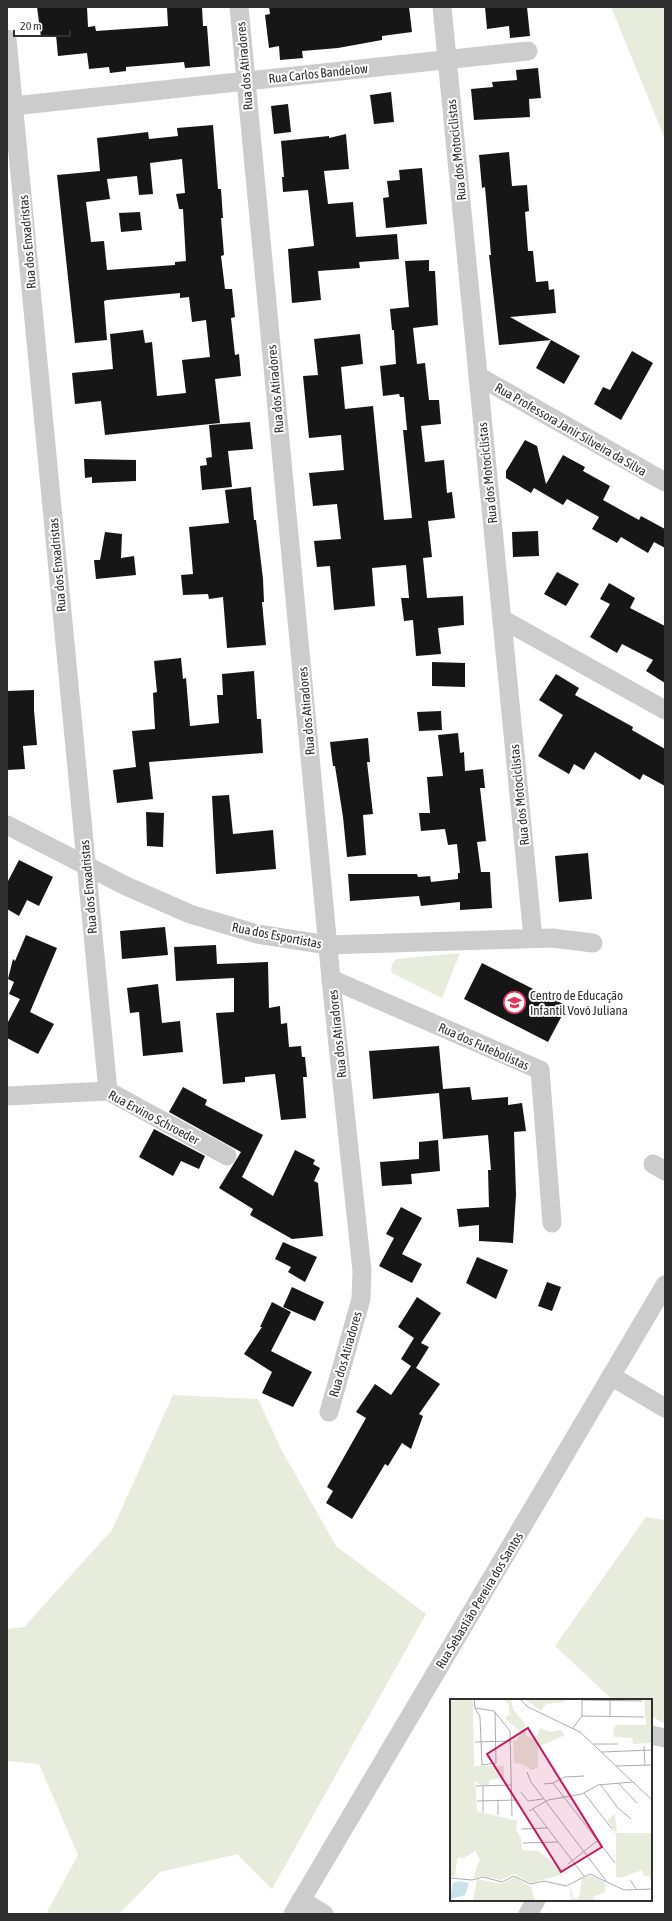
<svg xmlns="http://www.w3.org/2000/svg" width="672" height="1921" viewBox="0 0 672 1921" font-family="'Asap Condensed',sans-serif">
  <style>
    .green { fill: #e7ecdd }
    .building { fill: #161616; fill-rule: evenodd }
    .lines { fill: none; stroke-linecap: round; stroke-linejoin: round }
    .minor { stroke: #ccc; stroke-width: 19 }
    .labels { text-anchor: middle; stroke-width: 4; stroke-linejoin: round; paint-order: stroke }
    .street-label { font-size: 13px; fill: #2f2f2f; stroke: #fff }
    .poi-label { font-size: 13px; fill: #2f2f2f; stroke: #fff; text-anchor: start }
    .inset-road { fill: none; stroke: #acacac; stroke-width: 1 }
    .view { fill: #c2185b; fill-opacity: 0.15; stroke: #c2185b; stroke-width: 2 }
    .inset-edge { fill: none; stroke: #2f2f2f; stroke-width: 2 }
  </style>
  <rect width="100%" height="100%" fill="#fff"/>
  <g class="green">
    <path d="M611,7H665V139Z"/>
    <path d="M460,953L442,998L392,973C390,967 392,964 396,959Z"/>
    <path d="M173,1395L258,1399L281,1449L336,1546L426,1614L272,1889L237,1854L160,1872L119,1914H46L78,1855L39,1764L7,1761V1629L24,1627L112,1530Z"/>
    <path d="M646,1517L665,1520V1724L651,1716V1700H613L555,1646Z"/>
  </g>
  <g class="building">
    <path d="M37,7H87L88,27L95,26L96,31L168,26L167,7H202L203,26H207L210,66L185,68L184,62L126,67V71L110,73L109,67L89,69L87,53L58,56L56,35L41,37Z"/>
    <path d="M269,7H409L412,32L382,36V40L338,48L302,51L303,58L280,60L279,46L269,48L265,15L270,14Z"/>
    <path d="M485,7H527L530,36L510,38L509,26L487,29Z"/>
    <path d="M538,68L541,98L529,99L530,117L474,120L471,89L493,87L492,82L517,80L516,70Z"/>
    <path d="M391,92L394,122L374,124L370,95Z"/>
    <path d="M288,104L291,132L274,134L271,106Z"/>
    <path d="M213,125L218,189H221L223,218H221L224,255L221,256L225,289H232L235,317L231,318L235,355L239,354L241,376L215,379L220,423L105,435L101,401L75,404L72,373L113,369L110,334L143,330L145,343L152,342L157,396L186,393L182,360L210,357L206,320L192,322L189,297L180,298V293L107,300L104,301L107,340L75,343L57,175L100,171L97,138L148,132L149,139L178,136L177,128ZM182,159L185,193L176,194L179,209H183L186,261L175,262V265L107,270L104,241L91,242L86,202L110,199L107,179L137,176L139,195L153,194L150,163Z"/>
    <path d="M346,134L349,169L324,171L328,204L353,202L356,237L397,234L399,259L359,262L360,268L318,271L321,300L292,303L288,249L314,246L308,190L283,192L282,177H284L281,141L329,136V138Z"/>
    <path d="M509,152L512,186L527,185L529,211L525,212L528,251H533L536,282L548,281L549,290L554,289L556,313L510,317L580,356L564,384L536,368L551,340L499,345L489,255H491L485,187L482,188L479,155Z"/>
    <path d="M422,168L427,224L386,228L383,198L389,197L387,181L400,180L399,170Z"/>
    <path d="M140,212L142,230L121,232L119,213Z"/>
    <path d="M429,260V271H435L438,325L413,328L417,364L425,363L429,400H439L441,424L421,426L425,462L444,460L447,493L452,492L455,518L428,521L432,557L423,558L427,598L463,596L464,625L438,628L441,654L416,656L413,620L404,621L401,598H409L406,565L372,568L375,606L334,610L330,566L317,567L314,541L341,539L337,504L313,506L309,473L344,470L341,435L309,438L303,376L318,375L314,339L360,334L363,364L341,367L345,409L373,406L384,520L412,518L403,430H407L404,397H400L399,394L383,396L380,366L396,364L394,330H392L390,309L409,307L405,261Z"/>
    <path d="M632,351L653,363L621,420L594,404L603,387L610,390Z"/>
    <path d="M250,422L253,449L228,451L232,487L202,490L200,466L207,465L206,458L212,457L209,425Z"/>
    <path d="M525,440L537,446L546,484L563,455L585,467L583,471L610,486L603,500L639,520L641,516L665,529V548L654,542L648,553L621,537L617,543L592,529L599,517L567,499L563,505L534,488L531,493L506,478V471Z"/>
    <path d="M84,459L136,460V481L92,483V477L85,478Z"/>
    <path d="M251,487L254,520H256L263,579L264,602H262L266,645L227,648L223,597L209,599L208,594L183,595L181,575L193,574L189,527L229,523L225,490Z"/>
    <path d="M538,531L539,556L513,557L512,532Z"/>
    <path d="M105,532L122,534L121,558L134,556L136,575L96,579L94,560H100Z"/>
    <path d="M557,572L579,584L566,606L544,594Z"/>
    <path d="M609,583L635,598L630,608L665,626V683L646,671L653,660L622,644L617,653L590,637L610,604L600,599Z"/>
    <path d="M181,658L183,679L186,678L190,726L219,723L217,695H223L222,674L254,671L257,719H261L263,753L149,762L153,799L117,803L113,770L136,767L132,731L155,729L153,693L157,692L154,661Z"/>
    <path d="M432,662L465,663V687L432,686Z"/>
    <path d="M556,674L579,688L575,695L633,727L632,730L665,749V786L643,774L640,780L595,752L584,770L574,764L569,774L538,756L563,715L539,700Z"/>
    <path d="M34,690V710L37,745L23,746L25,769L7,770V691Z"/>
    <path d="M441,711L442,730L419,731L417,712Z"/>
    <path d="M458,733L460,753L464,752L465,771L483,769L485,788H480L486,841L477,842L481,872H490L492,908L460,910V902L421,906L419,896L350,901L348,874H417L418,877L430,876L431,882L458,879V873H460L457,844L448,845L445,829L421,831L419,813H430L427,777L443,776L438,735Z"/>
    <path d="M368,738L370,762H367L373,814L363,815L366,855L347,857L343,817L335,766H333L330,742Z"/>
    <path d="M229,795L233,834L273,830L276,869L216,874L212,796Z"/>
    <path d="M146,812L164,813L163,847L147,846Z"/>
    <path d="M588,853L592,899L559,902L555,856Z"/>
    <path d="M19,860L53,877L39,906L27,900L19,916L7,909V883Z"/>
    <path d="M165,927L168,955L122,959L120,931Z"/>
    <path d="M26,935L57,948L30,1012L54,1024L38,1054L7,1038V1024L20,999L9,994L14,982L8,979L13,959L15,961Z"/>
    <path d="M216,945L217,964L268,962L269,1008L280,1006L281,1024L287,1023L289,1047L301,1046L302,1057H305L307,1077H303L306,1118L281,1120L275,1074L245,1077V1082L223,1084L216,1013L234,1012V978L176,981L174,947Z"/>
    <path d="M482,963L567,1006L548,1042L464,999Z"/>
    <path d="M158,984L162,1023L180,1021L183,1052L143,1056L139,1012L130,1013L127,988Z"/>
    <path d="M439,1046L443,1089L470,1087L472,1100L508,1097V1105L522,1103L526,1131L514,1132L516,1195L513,1243L479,1241V1225L459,1227L457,1209L489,1207L488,1170H491L488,1135L443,1139L439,1093L373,1099L369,1051Z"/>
    <path d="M183,1087L207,1100L205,1105L263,1135L242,1177L273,1196L295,1150L315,1160L313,1164L320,1168L314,1181L318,1183L323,1236L292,1239L250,1215L253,1209L219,1188L241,1152L169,1112Z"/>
    <path d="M154,1129L205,1156L199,1169L181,1161L173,1176L139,1157Z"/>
    <path d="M438,1140L440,1171L411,1174L412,1184L382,1186L380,1162L419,1159V1142Z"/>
    <path d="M401,1207L422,1218L402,1254L422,1264L412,1283L379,1266L394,1238L386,1234Z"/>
    <path d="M283,1242L317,1257L305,1282L288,1272L291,1267L275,1259Z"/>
    <path d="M477,1257L508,1270L496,1299L466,1283Z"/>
    <path d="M547,1282L561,1287L552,1311L538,1306Z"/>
    <path d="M292,1287L324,1302L315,1321L283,1307Z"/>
    <path d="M417,1297L441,1313L421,1343L429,1347L416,1368L440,1384L419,1414L423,1416L411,1449L402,1443L388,1466L385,1464L352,1519L326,1503L333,1491L327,1487L366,1418L356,1412L375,1384L391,1395L411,1366L401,1359L414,1338L398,1327Z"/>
    <path d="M272,1302L291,1312L271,1351L312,1372L293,1407L262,1393L272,1372L244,1354L262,1327H260Z"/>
  </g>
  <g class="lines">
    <g class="minor">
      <path d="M239,7L331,979L362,1271L361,1299L329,1412"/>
      <path d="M442,7L533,938"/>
      <path d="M7,39L108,1091"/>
      <path d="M13,106L528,51"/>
      <path d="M478,376L665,482"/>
      <path d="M502,619L665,710"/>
      <path d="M7,825L126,886L190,914L257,934L328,945L552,938L593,943"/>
      <path d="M331,979L540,1070L552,1223"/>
      <path d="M7,1096L108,1091L227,1156"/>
      <path d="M653,1164L665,1171"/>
      <path d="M611,1376L665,1408"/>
      <path d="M651,1735L665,1738"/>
      <path d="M301,1900L324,1914"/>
      <path d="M293,1914L665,1285"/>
      <path d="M528,1914L536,1900"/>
    </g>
  </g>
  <defs>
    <symbol id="school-ring" viewBox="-11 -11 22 22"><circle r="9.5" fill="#fff" stroke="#e0365b" stroke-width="1.5"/><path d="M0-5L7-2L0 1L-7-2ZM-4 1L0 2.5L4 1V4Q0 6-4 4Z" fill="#e0365b"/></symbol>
  </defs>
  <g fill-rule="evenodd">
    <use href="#school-ring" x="502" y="990" width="25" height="25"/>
  </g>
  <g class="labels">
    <g class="street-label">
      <text transform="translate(244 66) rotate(-95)" y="5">Rua dos Atiradores</text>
      <text transform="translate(318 73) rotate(-6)" y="5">Rua Carlos Bandelow</text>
      <text transform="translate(456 150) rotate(-96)" y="5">Rua dos Motociclistas</text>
      <text transform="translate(27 242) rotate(-95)" y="5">Rua dos Enxadristas</text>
      <text transform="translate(275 389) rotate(-95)" y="5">Rua dos Atiradores</text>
      <text transform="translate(571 429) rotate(30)" y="5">Rua Professora Janir Silveira da Silva</text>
      <text transform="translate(487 473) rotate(-96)" y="5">Rua dos Motociclistas</text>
      <text transform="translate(57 565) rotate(-95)" y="5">Rua dos Enxadristas</text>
      <text transform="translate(306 711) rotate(-95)" y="5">Rua dos Atiradores</text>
      <text transform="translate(519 795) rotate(-96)" y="5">Rua dos Motociclistas</text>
      <text transform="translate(88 887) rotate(-95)" y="5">Rua dos Enxadristas</text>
      <text transform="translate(277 935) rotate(11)" y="5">Rua dos Esportistas</text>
      <text transform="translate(337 1034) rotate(-96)" y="5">Rua dos Atiradores</text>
      <text transform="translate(484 1046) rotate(24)" y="5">Rua dos Futebolistas</text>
      <text transform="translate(154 1117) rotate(28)" y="5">Rua Ervino Schroeder</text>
      <text transform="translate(345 1354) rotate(-74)" y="5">Rua dos Atiradores</text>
      <text transform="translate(479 1600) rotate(-59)" y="5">Rua Sebastião Pereira dos Santos</text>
    </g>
    <g class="poi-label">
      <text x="530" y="1000">Centro de Educação<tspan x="530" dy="15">Infantil Vovó Juliana</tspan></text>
    </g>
  </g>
  <g transform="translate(450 1699)">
    <rect width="202" height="202" fill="#fff"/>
    <path d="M11,0H20L23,3L24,67H54V79L39,81V86H31L25,82L27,112L67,122L66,130L71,139L72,151L88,152L118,174L80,184L65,175L50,181L33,177L23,179L30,160L25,152L13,160L10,158L7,160L5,178L0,177V3ZM52,0H61L63,10L75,25L76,36L82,40L87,37L90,29L100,33L111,31L115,36L88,48V68L82,71L72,65L64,64L63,41L66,42L71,33L55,19L60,15L58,4ZM74,0H116L114,3L96,5L91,12ZM194,0H202V44L183,45L182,39L164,38L163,31L166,26H196ZM165,115L167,134H202V189L199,177H194L192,171L171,179L166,178V135L157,121ZM140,177L155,183V193L143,198L145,202H122L120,193L121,188L123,199L129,200L132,180ZM65,178L81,188L85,202H23L27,180L51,185Z" fill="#e7ecdd"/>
    <path d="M9,182L19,184L15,196L0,200L3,184Z" fill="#cae3eb"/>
    <path class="inset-road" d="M24,0L25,9L44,12L60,32L62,117M70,0L78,8L130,33L202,101M132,1L192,2M25,9L30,18L32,66L46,64L45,13M132,17L194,18M160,17V2M123,29L132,17V0M25,43L60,42M144,45H168M194,47L195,66M152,53L202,51M166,67L202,66M77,73L81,83L157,183M103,84L165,164M168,84L187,104M94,85L103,84L115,78L134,77M150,85L168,109L181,120M26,87L61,86M33,87V113M71,93L78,102L93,100M134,94L162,130M48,101V116M27,102L67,101M83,110L134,177M79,112L98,101L132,95L148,86L182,83M71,130L97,129M73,144L108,143M118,165L147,142M0,179L22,181L33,178L52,183L64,177L80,185L94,182L116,187L140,175L174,191L202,190M180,181L187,191"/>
    <path class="view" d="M78,29L152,148L111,173L37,55Z"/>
    <rect width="202" height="202" class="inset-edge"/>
  </g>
  <rect width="672" height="1921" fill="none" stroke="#2f2f2f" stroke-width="16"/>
  <path d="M14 30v6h56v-6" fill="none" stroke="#2f2f2f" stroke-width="2"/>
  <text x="20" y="30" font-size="12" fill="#2f2f2f" stroke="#ffffff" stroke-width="3" paint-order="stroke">20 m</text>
</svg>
